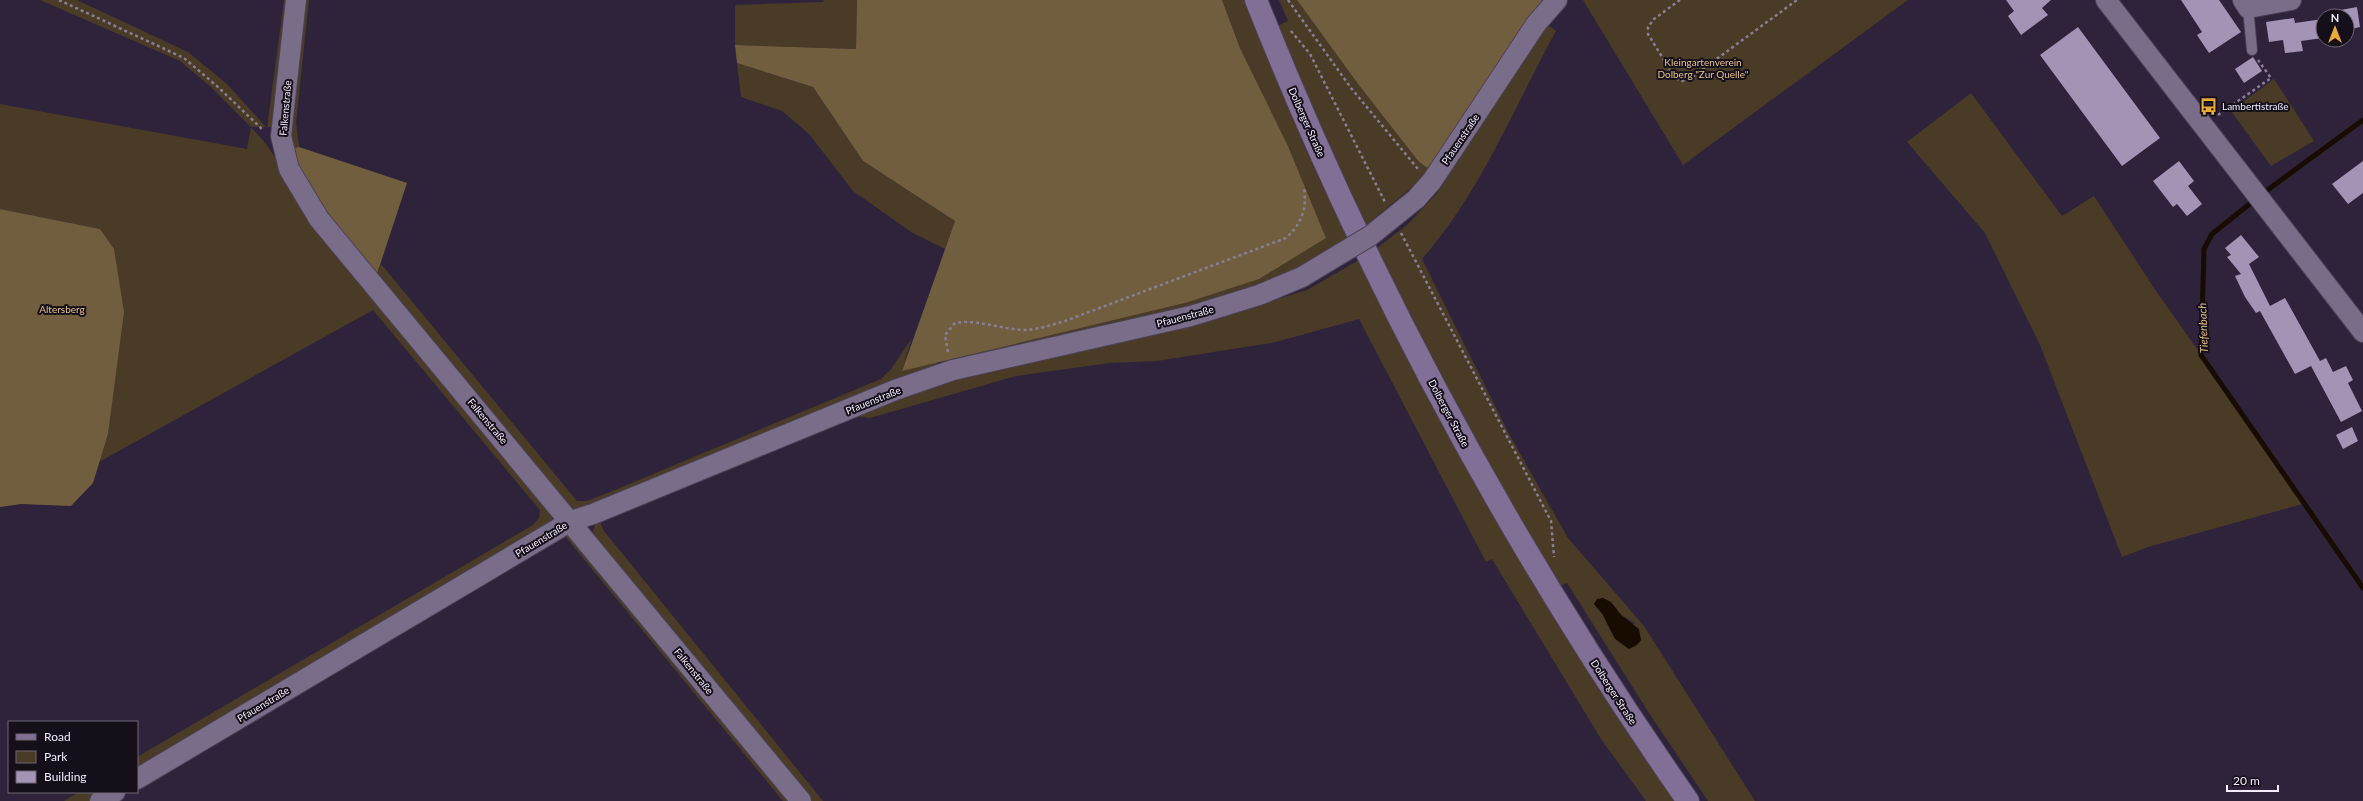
<svg xmlns="http://www.w3.org/2000/svg" width="2363" height="801" viewBox="0 0 2363 801" font-family="Lato,sans-serif">
  <style>
    .green { fill: #493b26; fill-rule: evenodd }
    .forest { fill: #715e3f }
    .water { fill: #180b00 }
    .lines { fill: none; stroke-linecap: round; stroke-linejoin: round }
    .stream { stroke: #180b00; stroke-width: 5 }
    .building { fill: #a393b5 }
    .lane-casing { stroke: #4c4257; stroke-width: 12 }
    .street-casing { stroke: #4c4257; stroke-width: 22 }
    .secondary-casing { stroke: #4c4257; stroke-width: 24 }
    .path { stroke: #897f94; stroke-width: 2.5; stroke-dasharray: 3 3; stroke-linecap: butt }
    .lane { stroke: #7a6d89; stroke-width: 10 }
    .street { stroke: #7a6d89; stroke-width: 20 }
    .secondary { stroke: #826f96; stroke-width: 22 }
    .street-bridge-casing { stroke: #4c4257; stroke-width: 22; stroke-linecap: butt }
    .street-bridge { stroke: #7a6d89; stroke-width: 20 }
    .labels { text-anchor: middle; stroke-width: 4; stroke-linejoin: round; paint-order: stroke }
    .park-label { font-size: 10px; fill: #e7c38c; stroke: #150f1a }
    .poi-label { font-size: 10px; fill: #f4ecfd; stroke: #150f1a; text-anchor: start }
    .street-label { font-size: 10px; fill: #f4ecfd; stroke: #150f1a }
    .water-label { font-size: 11px; font-style: italic; fill: #e0bd86; stroke: #150f1a }
  </style>
  <rect width="100%" height="100%" fill="#2f233b"/>
  <g class="green">
    <path d="M40,0H77L188,52L227,84L267,128L284,0H293L272,127H251L267,145L283,170L553,515L551,523L137,774V757L533,525L539,518L540,510L373,310L99,462L108,434L113,387L100,229L0,209V104L247,149L251,127L211,87L180,61Z"/>
    <path d="M303,0H309L296,123L299,147L290,149L288,124Z"/>
    <path d="M824,0H857L856,49L735,45V5L823,2Z"/>
    <path d="M1222,0H1245L1308,155L1348,239L1297,269L1219,302L968,360L963,356L1185,303L1326,238L1288,146L1240,48Z"/>
    <path d="M1279,0H1297L1358,84L1419,162L1432,171L1366,225L1319,127L1277,26L1288,21Z"/>
    <path d="M1583,0H1908L1683,165Z"/>
    <path d="M1547,24L1556,31C1513,109 1481,192 1422,259L1509,434L1568,538L1644,626L1755,801H1708L1649,713L1567,583L1558,587L1464,420L1377,248L1407,225L1438,192L1537,34ZM1611,602L1621,615L1635,623L1615,639L1603,615Z"/>
    <path d="M737,63L813,87L863,161L955,221L945,249L911,232L853,191L809,134L782,111L741,97Z"/>
    <path d="M2274,79L2314,141L2271,166L2231,111Z"/>
    <path d="M1971,93L2062,216L2094,196L2156,291L2306,503L2148,547L2122,557L2040,345L1985,233L1907,142Z"/>
    <path d="M1359,260C1451,448 1555,630 1676,801H1646L1601,739L1492,559L1486,562L1359,319L1276,342L1157,361L1109,363L1016,376L870,418L849,415L923,387L1194,324L1307,290Z"/>
    <path d="M381,264L577,501H587L610,492L881,379L891,369L912,338L902,371L938,362L934,367L582,510L572,509L561,500L376,277Z"/>
    <path d="M642,503L600,522L604,531L823,801H806L592,535L596,521Z"/>
    <path d="M564,535L574,536L794,801H783Z"/>
    <path d="M79,792H106L91,801H64Z"/>
  </g>
  <g class="forest">
    <path d="M857,0H1222L1240,48L1288,146L1326,238L1259,279L1185,303L902,371L955,221L863,161L813,87L737,63L735,45L856,49Z"/>
    <path d="M1297,0H1548L1432,171L1419,162L1358,84Z"/>
    <path d="M299,147L407,183L376,277L324,215L290,149Z"/>
    <path d="M0,209L100,229L114,249L124,312L108,434L93,483L71,506L21,504L0,507Z"/>
  </g>
  <path class="water" d="M1603,598L1611,602L1621,615L1639,629L1641,640L1637,645L1629,649L1615,639L1603,615L1594,604L1597,599Z"/>
  <g class="lines">
    <g class="stream">
      <path d="M2262,194L2363,120"/>
      <path d="M2256,199L2212,234L2204,249L2201,355L2363,588"/>
    </g>
  </g>
  <g class="building">
    <path d="M2006,0H2051L2042,8L2048,15L2021,35L2008,16L2014,11Z"/>
    <path d="M2181,0H2219L2241,32L2209,53L2197,35L2202,32Z"/>
    <path d="M2357,7L2360,27L2347,30V16H2330V12Z"/>
    <path d="M2294,18L2295,23L2323,19V38L2301,41L2303,51L2285,53L2283,40L2269,42L2266,22Z"/>
    <path d="M2078,27L2160,138L2122,166L2040,55Z"/>
    <path d="M2253,57L2262,71L2244,83L2235,69Z"/>
    <path d="M2179,161L2194,181L2188,186L2202,204L2187,216L2177,204L2173,207L2153,181Z"/>
    <path d="M2363,161V193L2348,204L2332,184Z"/>
    <path d="M2241,235L2259,257L2249,264L2270,306L2285,298L2320,361L2326,358L2333,372L2346,366L2353,380L2348,383L2362,411L2341,422L2311,366L2295,374L2260,311L2256,313L2245,297L2235,276L2241,274L2227,257L2231,255L2225,248Z"/>
    <path d="M2352,427L2358,441L2343,449L2336,435Z"/>
  </g>
  <g class="lines">
    <defs>
      <path id="lane" d="M2248,8L2252,50"/>
      <g id="street">
        <path d="M296,0L281,136L289,169L319,219L801,801"/>
        <path d="M2106,0L2363,332"/>
        <path d="M2243,0L2248,8L2291,0"/>
        <path d="M1416,199L1432,181L1536,24L1557,0"/>
        <path d="M137,779L571,521L593,514L895,390L953,370L1191,316L1259,295L1302,277"/>
        <path d="M100,801L115,792"/>
      </g>
      <path id="secondary" d="M1256,0C1368,282 1514,552 1688,801"/>
    </defs>
    <use href="#lane" class="lane-casing"/>
    <use href="#street" class="street-casing"/>
    <use href="#secondary" class="secondary-casing"/>
    <g class="path">
      <path d="M59,0L184,58L218,87L263,130"/>
      <path d="M1288,0L1351,88L1418,169"/>
      <path d="M1680,0L1654,19L1648,27V34L1675,78L1682,81L1692,77L1797,0"/>
      <path d="M1291,31L1310,54L1385,202"/>
      <path d="M2218,115L2271,78L2258,60"/>
      <path d="M1401,233L1551,521L1554,557"/>
      <path d="M948,352L945,335L955,323C978,319 1000,329 1023,330C1037,330 1051,325 1065,321L1286,238C1302,223 1307,209 1304,187"/>
    </g>
    <use href="#lane" class="lane"/>
    <use href="#street" class="street"/>
    <use href="#secondary" class="secondary"/>
    <defs>
      <path id="street-bridge" d="M1302,277L1370,236L1416,199"/>
    </defs>
    <use href="#street-bridge" class="street-bridge-casing"/>
    <use href="#street-bridge" class="street-bridge"/>
  </g>
  <defs>
    <symbol id="bus-bare" viewBox="-9 -9 18 18"><path d="M-5-6H5V4H4V6H2V4H-2V6H-4V4H-5ZM-3.5-4V0h7V-4ZM-3.5 1.2v1.5H-2V1.2ZM2 1.2v1.5H3.5V1.2Z" fill="#e9ab38" stroke="#150f1a" stroke-width="2.5" paint-order="stroke"/></symbol>
  </defs>
  <g fill-rule="evenodd">
    <use href="#bus-bare" x="2196" y="94" width="25" height="25"/>
  </g>
  <g class="labels">
    <g class="park-label">
      <text x="1703" y="66">Kleingartenverein<tspan x="1703" dy="12">Dolberg "Zur Quelle"</tspan></text>
      <text x="62" y="313">Altersberg</text>
    </g>
    <g class="poi-label">
      <text x="2222" y="110">Lambertistraße</text>
    </g>
    <g class="street-label">
      <text transform="translate(285 108) rotate(-85)" y="4">Falkenstraße</text>
      <text transform="translate(1307 122) rotate(66)" y="4">Dolberger Straße</text>
      <text transform="translate(1460 139) rotate(-56)" y="4">Pfauenstraße</text>
      <text transform="translate(1185 316) rotate(-15)" y="4">Pfauenstraße</text>
      <text transform="translate(873 400) rotate(-22)" y="4">Pfauenstraße</text>
      <text transform="translate(1449 413) rotate(62)" y="4">Dolberger Straße</text>
      <text transform="translate(488 421) rotate(50)" y="4">Falkenstraße</text>
      <text transform="translate(541 539) rotate(-31)" y="4">Pfauenstraße</text>
      <text transform="translate(694 671) rotate(51)" y="4">Falkenstraße</text>
      <text transform="translate(1614 692) rotate(57)" y="4">Dolberger Straße</text>
      <text transform="translate(263 704) rotate(-31)" y="4">Pfauenstraße</text>
    </g>
    <g class="water-label">
      <text transform="translate(2203 328) rotate(-92)" y="4">Tiefenbach</text>
    </g>
  </g>
  <rect x="8" y="721" width="130" height="72" fill="#150f1a" stroke="#6e6775"/>
  <rect x="16" y="734" width="20" height="6" fill="#826f96" stroke="#6e6775"/>
  <text x="44" y="741" font-size="12" fill="#f4ecfd">Road</text>
  <rect x="16" y="751" width="20" height="12" fill="#493b26" stroke="#6e6775"/>
  <text x="44" y="761" font-size="12" fill="#f4ecfd">Park</text>
  <rect x="16" y="771" width="20" height="12" fill="#a393b5" stroke="#6e6775"/>
  <text x="44" y="781" font-size="12" fill="#f4ecfd">Building</text>
  <g transform="translate(2335 28)"><circle r="19" fill="#150f1a" stroke="#6e6775"/>
  <path d="M0-3L7 15L0 10L-7 15Z" fill="#e9ab38"/>
  <text y="-6" font-size="11" font-weight="bold" text-anchor="middle" fill="#f4ecfd">N</text>
  </g>
  <path d="M2227 785v6h51v-6" fill="none" stroke="#f4ecfd" stroke-width="2"/>
  <text x="2233" y="785" font-size="12" fill="#f4ecfd" stroke="#150f1a" stroke-width="3" paint-order="stroke">20 m</text>
</svg>
